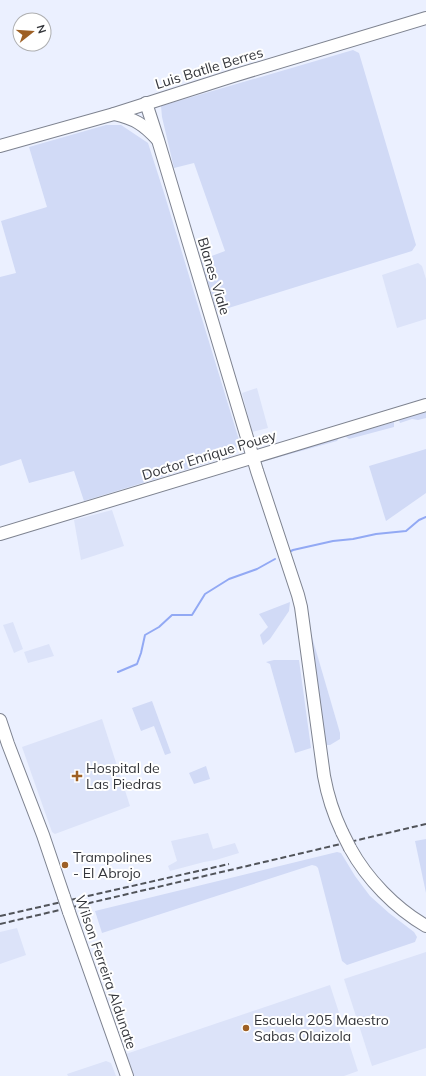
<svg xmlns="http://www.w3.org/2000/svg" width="426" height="1076" viewBox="0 0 426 1076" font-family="Mulish,sans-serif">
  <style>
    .built { fill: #dce3f9 }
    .green { fill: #d1daf6 }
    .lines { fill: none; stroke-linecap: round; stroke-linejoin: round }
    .stream { stroke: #92a9f4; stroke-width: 2 }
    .secondary-casing { stroke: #7e8390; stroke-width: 14 }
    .secondary { stroke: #fff; stroke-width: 12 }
    .rail { stroke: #51545a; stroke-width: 2; stroke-dasharray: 6 3; stroke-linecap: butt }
    .secondary-bridge-casing { stroke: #7e8390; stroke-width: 14; stroke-linecap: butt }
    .secondary-bridge { stroke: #fff; stroke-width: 12 }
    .poi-dot { fill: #9e6025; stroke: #fff; stroke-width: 1.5 }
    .labels { text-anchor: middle; stroke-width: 4; stroke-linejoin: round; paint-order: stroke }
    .street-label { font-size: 14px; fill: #34363b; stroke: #fff }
    .poi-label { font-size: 14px; fill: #34363b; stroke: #fff; text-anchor: start }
  </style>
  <rect width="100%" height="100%" fill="#ebf0ff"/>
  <g class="built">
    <path d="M418,263L422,266L426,279V319L397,328L382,275Z"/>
    <path d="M257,388L268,428L252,432L242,393Z"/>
    <path d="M112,510L124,546L81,560L74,520Z"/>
    <path d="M13,622L23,649L14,653L3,625Z"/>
    <path d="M49,644L54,656L28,663L24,652Z"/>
    <path d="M102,719L130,806L55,834L52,832L22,747Z"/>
    <path d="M208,833L213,849L235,843L239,853L216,860L204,862L170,871L168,866L177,861L171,841Z"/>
    <path d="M17,928L26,955L0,964V932Z"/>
    <path d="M426,952V1048L372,1066L344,979Z"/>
    <path d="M330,985L358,1071L344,1076H134L126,1054Z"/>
    <path d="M106,1061L111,1063L116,1076H68L67,1074Z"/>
  </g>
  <g class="green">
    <path d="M353,50L359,53L416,245L412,251L222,310L216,309L201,260L225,251L194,163L174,168L162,117L161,106Z"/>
    <path d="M106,125H121L148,143L165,196L199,309L239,440L236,450L230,456L84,501L74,471L29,483L21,459L0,466V277L16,273L1,221L47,207L29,147Z"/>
    <path d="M426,412V418L418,420L412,419L400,423L399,420L408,416Z"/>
    <path d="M394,422V427L349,439L345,436Z"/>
    <path d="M340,436L337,441L265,461L264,460Z"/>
    <path d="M426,449V493L386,521L369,466Z"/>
    <path d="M290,602L289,611L270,639L263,645L260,635L268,627L259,614Z"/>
    <path d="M305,613L340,733V739L330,745H327L325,744Z"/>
    <path d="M274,660H299L311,748L295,753L270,664L266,662Z"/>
    <path d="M152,701L171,753L165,755L154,726L141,731L132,708Z"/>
    <path d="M206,766L210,779L194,784L189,773Z"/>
    <path d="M426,839V893L415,841Z"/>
    <path d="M337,852L341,853L355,876L370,896L389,913L414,932L417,937L415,942L347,965L342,961L318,868L316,866L312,865L102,933L95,911Z"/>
  </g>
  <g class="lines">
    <g class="stream">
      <path d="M289,552L293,550L333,541L353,539L376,534L406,531L419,520L426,517"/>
      <path d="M118,672L137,664L141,653L145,635L159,627L172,615H192L205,594L229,579L257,569L275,559"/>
    </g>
    <defs>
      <g id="secondary">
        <path d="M146,103L158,140L257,471L298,595L301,607L324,776C328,798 333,813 342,832"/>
        <path d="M114,114C135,119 143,124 157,139"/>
        <path d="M0,146L114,114L233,76L426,18"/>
        <path d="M0,534L426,405"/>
        <path d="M0,720L8,744L43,835L64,897"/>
        <path d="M350,848C367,879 395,908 426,926"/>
        <path d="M69,912L127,1076"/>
      </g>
    </defs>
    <use href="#secondary" class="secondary-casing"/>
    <use href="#secondary" class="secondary"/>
    <g class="rail">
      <path d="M0,916L229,864"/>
      <path d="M0,924L426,824"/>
    </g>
    <defs>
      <g id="secondary-bridge">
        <path d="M342,832L350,848"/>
        <path d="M64,897L69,912"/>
      </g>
    </defs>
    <use href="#secondary-bridge" class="secondary-bridge-casing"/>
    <use href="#secondary-bridge" class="secondary-bridge"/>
  </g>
  <g class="poi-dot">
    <path d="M75 770h4v4h4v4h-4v4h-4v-4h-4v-4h4z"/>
    <circle cx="65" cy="865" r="4"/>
    <circle cx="246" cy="1028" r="4"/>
  </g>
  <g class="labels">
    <g class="street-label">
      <text transform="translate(209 68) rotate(-17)" y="5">Luis Batlle Berres</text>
      <text transform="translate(214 276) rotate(73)" y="5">Blanes Viale</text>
      <text transform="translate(209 455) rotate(-17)" y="5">Doctor Enrique Pouey</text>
      <text transform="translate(106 972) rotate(71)" y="5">Wilson Ferreira Aldunate</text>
    </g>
    <g class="poi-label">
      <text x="86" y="773">Hospital de<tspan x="86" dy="16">Las Piedras</tspan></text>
      <text x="73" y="862">Trampolines<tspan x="73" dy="16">- El Abrojo</tspan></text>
      <text x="254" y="1025">Escuela 205 Maestro<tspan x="254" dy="16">Sabas Olaizola</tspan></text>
    </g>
  </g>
  <g transform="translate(32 32) rotate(73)"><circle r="19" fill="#ffffff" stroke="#aeafb1"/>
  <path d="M0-3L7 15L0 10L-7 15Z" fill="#9e6025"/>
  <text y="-6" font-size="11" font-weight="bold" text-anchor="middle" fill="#34363b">N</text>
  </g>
</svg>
